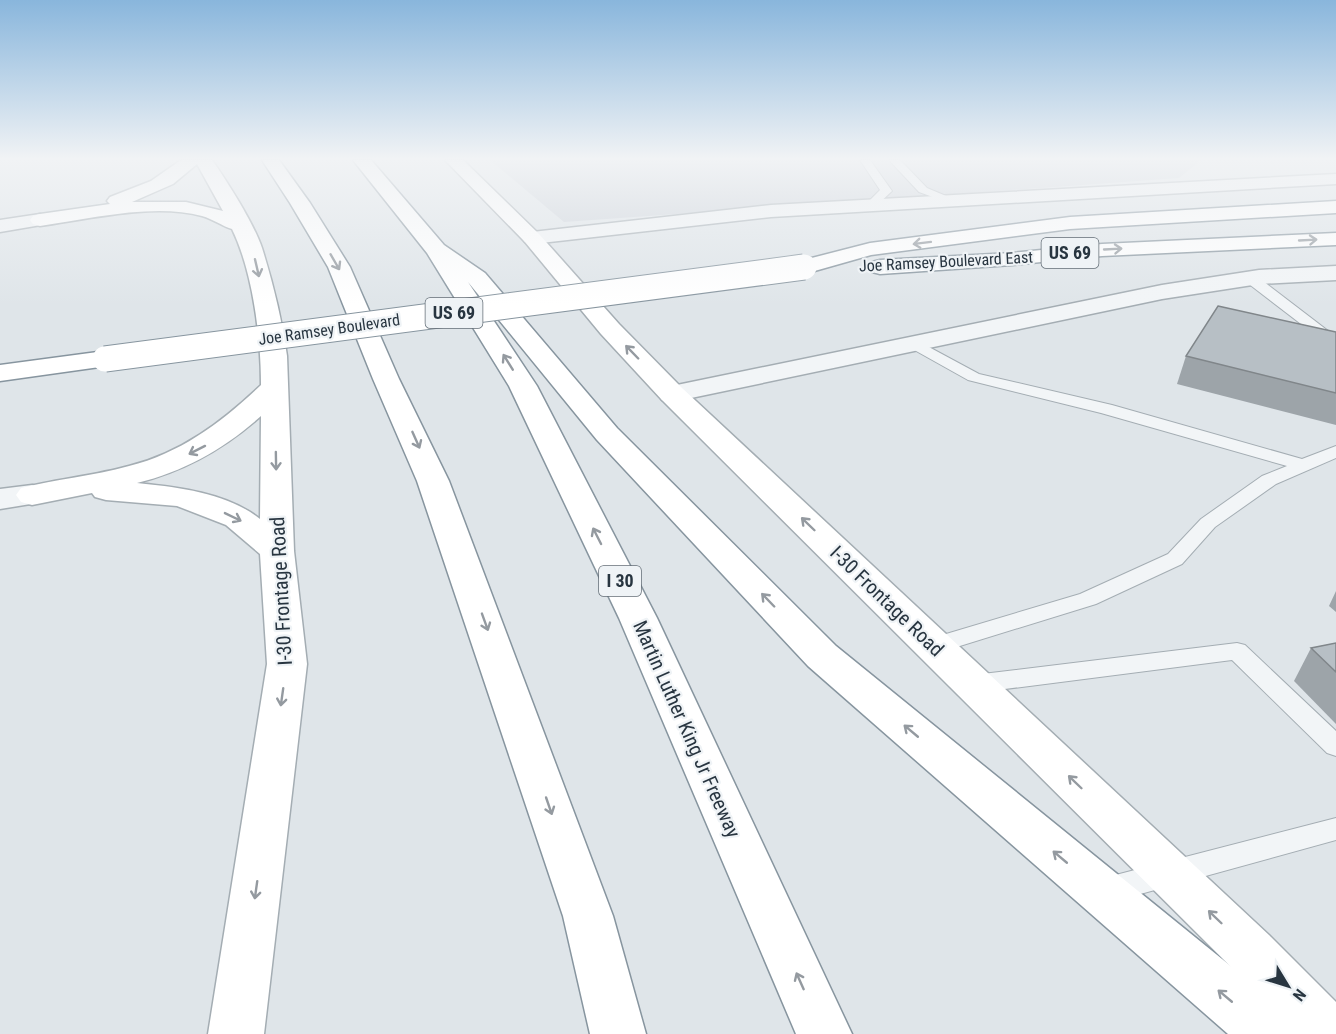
<svg xmlns="http://www.w3.org/2000/svg" width="1336" height="1034" viewBox="0 0 1336 1034" font-family="'Roboto Condensed',sans-serif">
  <style>
    .built { fill: #ced4db }
    .lines { fill: none; stroke-linecap: round; stroke-linejoin: round }
    .service-casing { stroke: #a4adb3; stroke-width: 2 }
    .tertiary-casing { stroke: #a4adb3; stroke-width: 3 }
    .secondary-casing { stroke: #a4adb3; stroke-width: 3 }
    .trunk-casing { stroke: #87959f; stroke-width: 3 }
    .motorway-casing { stroke: #87959f; stroke-width: 3 }
    .service { fill: #f2f5f7; fill-rule: evenodd }
    .tertiary { fill: #f2f5f7; fill-rule: evenodd }
    .secondary { fill: #fff; fill-rule: evenodd }
    .trunk { fill: #fff; fill-rule: evenodd }
    .motorway { fill: #fff; fill-rule: evenodd }
    .trunk-bridge-casing { stroke: #87959f; stroke-width: 27; stroke-linecap: butt }
    .trunk-bridge { stroke: #fff; stroke-width: 25 }
    .wall { fill: #9da4a9 }
    .building { fill: #b7bfc5; stroke: #80868a; stroke-width: 1.5 }
    .oneway { stroke: #949aa0 }
    .labels { text-anchor: middle; stroke-width: 4.5; stroke-linejoin: round; paint-order: stroke }
    .far-street-label { font-size: 16px; fill: #283540; stroke: #eff3f6 }
    .shield { fill: #eff3f6; stroke: #646e77; stroke-width: 1.5 }
    .shield-label { font-size: 18px; font-weight: bold; fill: #283540 }
    .street-label { font-size: 20px; fill: #283540; stroke: #eff3f6 }
  </style>
  <rect width="100%" height="100%" fill="#dfe5e9"/>
  <path class="built" d="M490,160H1201L1179,178L564,222Z"/>
  <g class="lines">
    <defs>
      <g id="service">
        <path d="M860,160H870L892,191L875,207H867L865,205L880,190Z"/>
        <path d="M889,160H900L927,188L958,201L952,204L919,192Z"/>
        <path d="M1250,274L1255,275L1336,337V349L1331,347L1245,281L1243,278L1245,275Z"/>
        <path d="M914,339L979,374L1112,405L1302,459L1336,446V458L1276,484L1215,527L1182,564L1096,604L934,654L926,652L923,646L926,640L1080,594L1168,554L1201,519L1262,476L1287,466L1101,413L968,380L909,347L906,344L909,341Z"/>
        <path d="M1237,643L1245,645L1336,731V756L1327,753L1232,660L974,693L966,690L962,684L966,678L974,675Z"/>
        <path d="M1336,818V840L1104,904L1094,900L1089,891L1094,882L1104,878Z"/>
      </g>
      <g id="tertiary">
        <path d="M1336,174V184L771,217L532,244L525,242L522,238L525,234L532,232L771,205Z"/>
        <path d="M40,214L47,216L50,220L47,224L0,232V220Z"/>
        <path d="M1336,266V280L1259,284L1162,299L672,402L662,400L658,394L662,388L672,386L1162,285L1259,270Z"/>
        <path d="M32,485L43,488L48,495L43,502L0,509V489Z"/>
      </g>
      <g id="secondary">
        <path d="M181,160H212C227,181 254,224 262,248C273,283 282,320 287,356L294,551L307,664L264,1034H208L267,664L260,554L226,525L177,506L106,500L95,497L92,493L32,505L21,502L16,495L21,488C56,479 93,476 129,466C181,453 222,422 261,385C261,338 253,272 232,229C222,226 213,219 202,216C154,203 89,219 40,226L33,224L30,220L33,216L40,214L110,204L107,201L110,197L151,181ZM197,164L223,211L186,202H132L173,184ZM261,416L260,519C228,493 177,487 137,483C185,471 224,449 261,416Z"/>
        <path d="M445,160H463L539,234L619,324L682,388L1269,935L1336,1002V1034H1292L1233,969L662,400L601,334L525,242Z"/>
      </g>
      <g id="trunk">
        <path d="M1336,201V213L1070,229L871,255L804,274L796,272L793,267L796,262L870,243L1070,217Z"/>
        <path d="M1336,233V245L1102,256L1012,265L880,274L872,272L869,267L872,262L880,260L1012,253L1102,244Z"/>
        <path d="M105,351L114,353L118,359L114,365L0,381V365Z"/>
      </g>
      <g id="motorway">
        <path d="M262,160H279L310,203L350,267L399,379L449,481L613,916L646,1034H590L563,916L417,481L373,379L328,267L290,203Z"/>
        <path d="M353,160H371L444,245L485,273L617,428L836,646L1290,1014L1298,1034H1228L808,666L597,440L468,282L537,386L657,618L852,1034H796L619,618L509,386L427,253Z"/>
      </g>
    </defs>
    <use href="#service" class="service-casing"/>
    <use href="#tertiary" class="tertiary-casing"/>
    <use href="#secondary" class="secondary-casing"/>
    <use href="#trunk" class="trunk-casing"/>
    <use href="#motorway" class="motorway-casing"/>
    <use href="#service" class="service"/>
    <use href="#tertiary" class="tertiary"/>
    <use href="#secondary" class="secondary"/>
    <use href="#trunk" class="trunk"/>
    <use href="#motorway" class="motorway"/>
    <defs>
      <path id="trunk-bridge" d="M105,359L804,267"/>
    </defs>
    <use href="#trunk-bridge" class="trunk-bridge-casing"/>
    <use href="#trunk-bridge" class="trunk-bridge"/>
  </g>
  <g class="wall">
    <path d="M1336,332V425L1177,384L1186,356Z"/>
    <path d="M1336,591V612L1329,606Z"/>
    <path d="M1336,643V724L1294,681L1311,648Z"/>
  </g>
  <g class="building">
    <path d="M1218,306L1336,332V393L1186,356Z"/>
    <path d="M1336,643V672L1311,648Z"/>
  </g>
  <defs><path id="oneway-shaft" d="M-6 0H5M1.5-3L5.5 0L1.5 3" fill="none" stroke-width="1.6" stroke-linecap="round" stroke-linejoin="round" transform="scale(1.5)"/></defs>
  <g class="oneway">
    <use href="#oneway-shaft" transform="translate(1308 240) rotate(-3)"/>
    <use href="#oneway-shaft" transform="translate(922 243) rotate(173)"/>
    <use href="#oneway-shaft" transform="translate(1113 249) rotate(-3)"/>
    <use href="#oneway-shaft" transform="translate(335 262) rotate(60)"/>
    <use href="#oneway-shaft" transform="translate(257 268) rotate(77)"/>
    <use href="#oneway-shaft" transform="translate(632 352) rotate(-134)"/>
    <use href="#oneway-shaft" transform="translate(508 362) rotate(-122)"/>
    <use href="#oneway-shaft" transform="translate(416 440) rotate(66)"/>
    <use href="#oneway-shaft" transform="translate(197 450) rotate(153)"/>
    <use href="#oneway-shaft" transform="translate(276 461) rotate(89)"/>
    <use href="#oneway-shaft" transform="translate(233 517) rotate(26)"/>
    <use href="#oneway-shaft" transform="translate(808 524) rotate(-136)"/>
    <use href="#oneway-shaft" transform="translate(597 536) rotate(-117)"/>
    <use href="#oneway-shaft" transform="translate(768 600) rotate(-134)"/>
    <use href="#oneway-shaft" transform="translate(485 622) rotate(70)"/>
    <use href="#oneway-shaft" transform="translate(282 697) rotate(98)"/>
    <use href="#oneway-shaft" transform="translate(911 731) rotate(-140)"/>
    <use href="#oneway-shaft" transform="translate(1075 782) rotate(-136)"/>
    <use href="#oneway-shaft" transform="translate(549 806) rotate(71)"/>
    <use href="#oneway-shaft" transform="translate(1060 857) rotate(-140)"/>
    <use href="#oneway-shaft" transform="translate(256 890) rotate(98)"/>
    <use href="#oneway-shaft" transform="translate(1215 917) rotate(-136)"/>
    <use href="#oneway-shaft" transform="translate(800 981) rotate(-114)"/>
    <use href="#oneway-shaft" transform="translate(1225 996) rotate(-140)"/>
  </g>
  <linearGradient id="sky" x2="0" y2="1"><stop stop-color="#89b6dc"/><stop offset="0.52" stop-color="#f1f3f5"/><stop offset="1" stop-color="#f1f3f5" stop-opacity="0"/></linearGradient>
  <rect width="1336" height="305" fill="url(#sky)"/>
  <g class="labels">
    <g class="far-street-label">
      <text transform="translate(946 261) rotate(-3)" y="6">Joe Ramsey Boulevard East</text>
      <text transform="translate(329 329) rotate(-8)" y="6">Joe Ramsey Boulevard</text>
    </g>
    <g class="shield">
      <rect x="1041.5" y="238" width="57" height="30" rx="4.5"/>
      <rect x="425.5" y="298" width="57" height="30" rx="4.5"/>
      <rect x="599" y="566" width="42" height="30" rx="4.5"/>
    </g>
    <g class="shield-label">
      <text x="1070" y="259">US 69</text>
      <text x="454" y="319">US 69</text>
      <text x="620" y="587">I 30</text>
    </g>
    <g class="street-label">
      <text transform="translate(281 591) rotate(-93)" y="7">I-30 Frontage Road</text>
      <text transform="translate(887 601) rotate(44)" y="7">I-30 Frontage Road</text>
      <text transform="translate(687 729) rotate(66)" y="7">Martin Luther King Jr Freeway</text>
    </g>
  </g>
  <g transform="translate(1288 986) rotate(128)" stroke="#eff3f6" stroke-width="4.5" paint-order="stroke">
  <path d="M0-4.5L10 22L0 15L-10 22Z" fill="#283540"/>
  <text y="-9" font-size="16" font-weight="bold" text-anchor="middle" fill="#283540">N</text>
  </g>
</svg>
